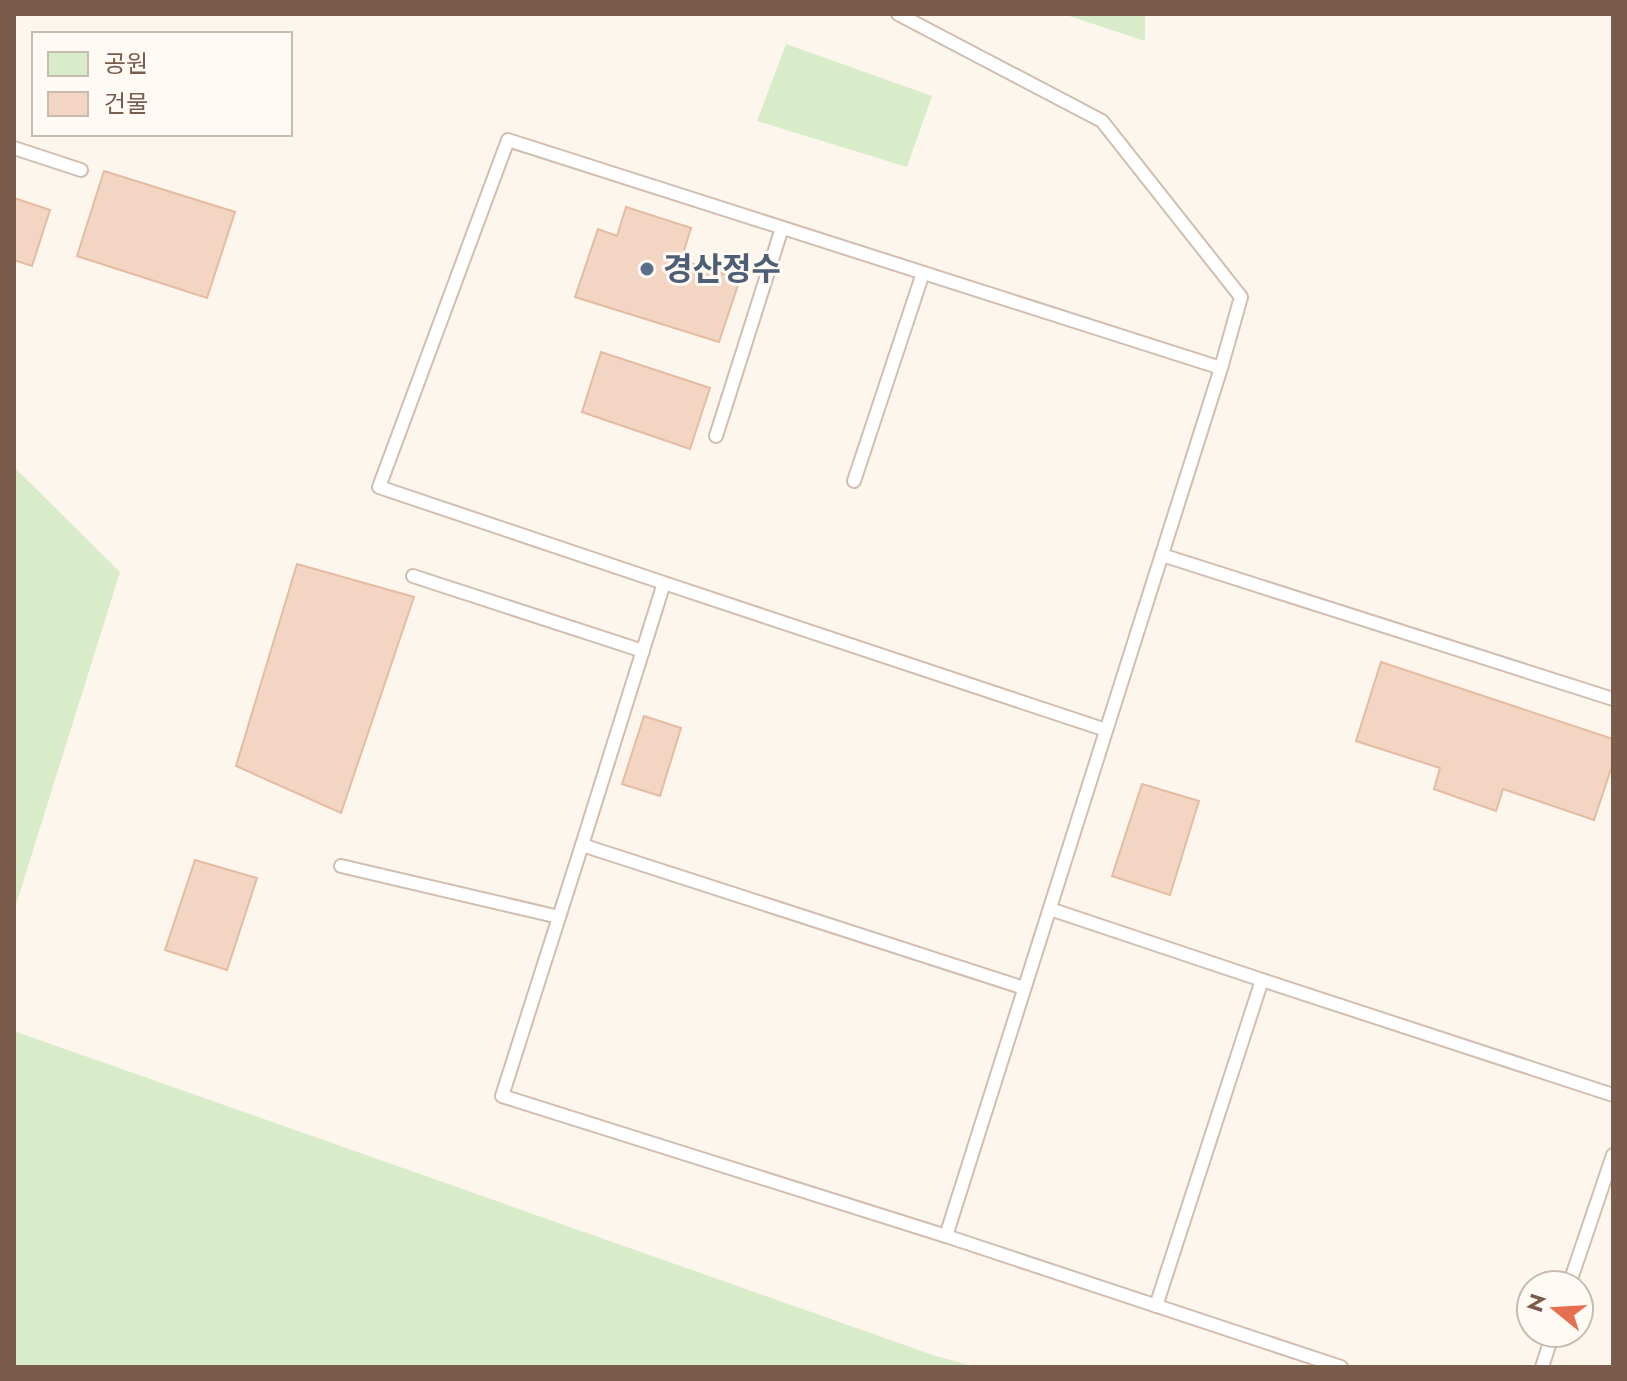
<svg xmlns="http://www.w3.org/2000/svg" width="1627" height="1381" viewBox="0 0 1627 1381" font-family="Jost,'Noto Sans KR',sans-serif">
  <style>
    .green { fill: #d8ecc9 }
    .building { fill: #f3d5c3; stroke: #e6bba3; stroke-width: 2 }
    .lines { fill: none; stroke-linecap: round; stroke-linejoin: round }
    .service-casing { stroke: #d1beb0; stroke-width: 16 }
    .service { stroke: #fff; stroke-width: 12 }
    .service-dot { fill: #5c6f8a; stroke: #fffaf3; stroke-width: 3 }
    .labels { text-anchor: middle; stroke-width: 6; stroke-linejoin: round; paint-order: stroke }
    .service-label { font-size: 32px; font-weight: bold; fill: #4e5e75; stroke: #fffaf3; text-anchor: start }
  </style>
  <rect width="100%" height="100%" fill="#fdf6ec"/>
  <g class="green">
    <path d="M1063,14H1145V41Z"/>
    <path d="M786,44L932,96L907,167L757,121Z"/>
    <path d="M14,467L120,572L14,911Z"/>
    <path d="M14,1031L933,1355L976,1367H14Z"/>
  </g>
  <g class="building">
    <path d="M104,171L235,212L207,298L77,256Z"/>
    <path d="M14,198L50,210L32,266L14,260Z"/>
    <path d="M626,207L691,228L681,260L740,279L719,342L575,297L598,229L617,236Z"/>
    <path d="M601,352L710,388L690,449L582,412Z"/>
    <path d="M297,564L414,597L341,813L236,766Z"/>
    <path d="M1381,662L1613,739V763L1594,820L1503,789L1496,811L1434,789L1440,768L1356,741Z"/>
    <path d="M644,716L681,728L660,796L622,784Z"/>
    <path d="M1142,784L1199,801L1170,895L1112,876Z"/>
    <path d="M195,860L257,878L227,970L165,950Z"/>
  </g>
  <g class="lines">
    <defs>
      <g id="service">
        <path d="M898,14L1102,121L1241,297L1221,368L946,1236L502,1096L582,845L1024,988"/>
        <path d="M14,148L81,170"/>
        <path d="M716,436L782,228"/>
        <path d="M854,481L923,273"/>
        <path d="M1162,555L1613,699"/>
        <path d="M413,576L643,651"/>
        <path d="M664,583L379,487L508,140L1221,368"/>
        <path d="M582,845L664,583L1106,730"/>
        <path d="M341,866L559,917"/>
        <path d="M1050,909L1262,980L1156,1306"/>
        <path d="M1262,980L1613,1095"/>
        <path d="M946,1236L1341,1367"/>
        <path d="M1569,1285L1613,1155"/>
        <path d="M1542,1367L1553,1333"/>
      </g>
    </defs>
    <use href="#service" class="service-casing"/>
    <use href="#service" class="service"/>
  </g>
  <circle class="service-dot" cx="647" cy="269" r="8"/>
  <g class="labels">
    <g class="service-label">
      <text x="663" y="280">경산정수</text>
    </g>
  </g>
  <rect width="1627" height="1381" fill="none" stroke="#7a5c4d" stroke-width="32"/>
  <rect x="32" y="32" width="260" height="104" fill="#fffaf3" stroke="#cabbb1" stroke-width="2"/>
  <rect x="48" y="52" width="40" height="24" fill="#d8ecc9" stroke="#cabbb1" stroke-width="2"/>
  <text x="104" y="72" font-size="24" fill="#7a5c4d">공원</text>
  <rect x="48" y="92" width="40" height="24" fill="#f3d5c3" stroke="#cabbb1" stroke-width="2"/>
  <text x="104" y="112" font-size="24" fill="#7a5c4d">건물</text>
  <g transform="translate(1555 1309) rotate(288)"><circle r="38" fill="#fffaf3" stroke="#cabbb1" stroke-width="2"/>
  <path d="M0-6L14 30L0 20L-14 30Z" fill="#e76f51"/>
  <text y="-12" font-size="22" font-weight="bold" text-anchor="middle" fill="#7a5c4d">N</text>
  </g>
</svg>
